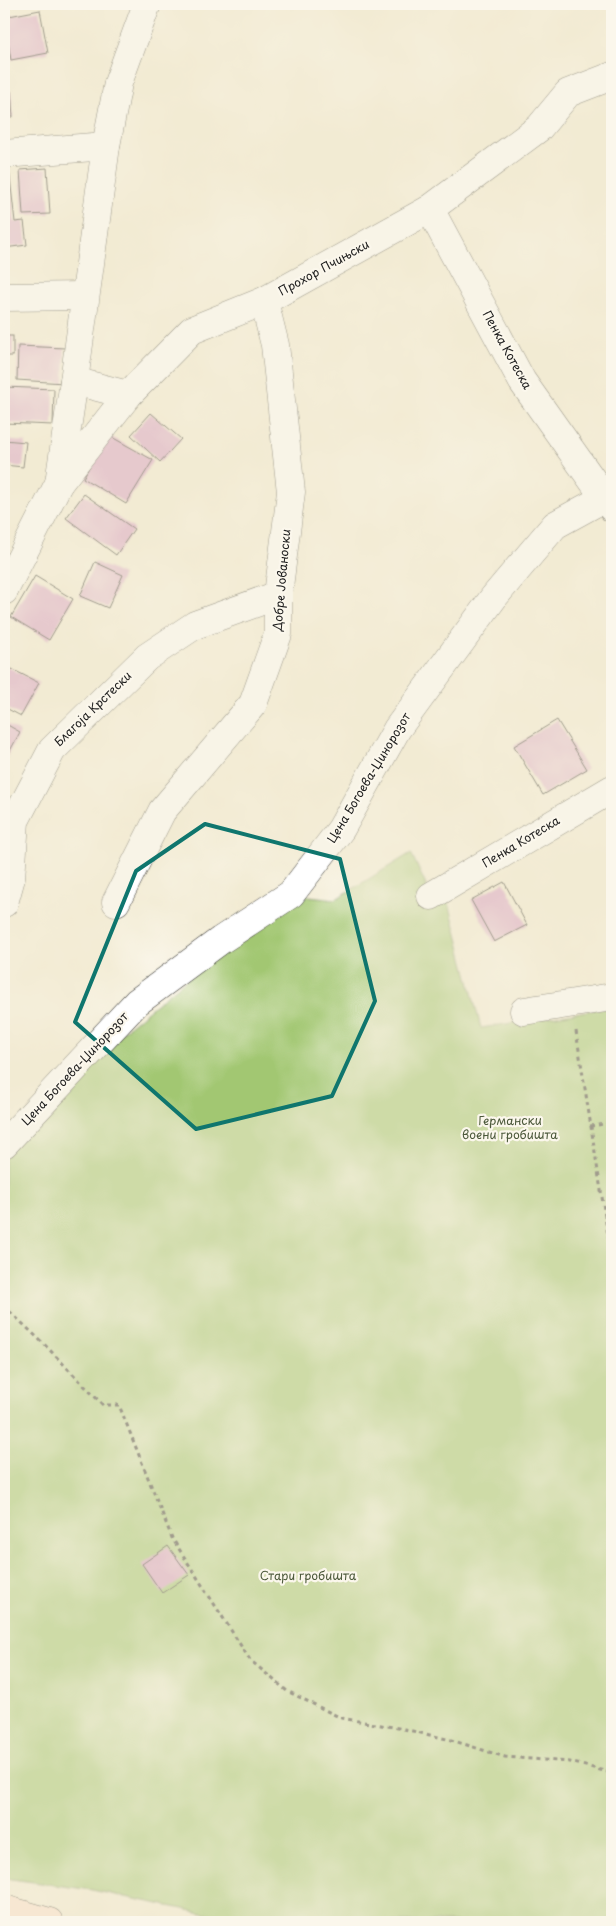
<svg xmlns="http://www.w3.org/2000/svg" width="616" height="1926" viewBox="0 0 616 1926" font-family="'Playpen Sans',sans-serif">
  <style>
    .green { fill: #a2c772; stroke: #5f7247 }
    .building { fill: #d8a0c6 }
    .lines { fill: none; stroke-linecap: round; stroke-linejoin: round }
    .street-casing { stroke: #3c3b37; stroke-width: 29 }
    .secondary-casing { stroke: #3c3b37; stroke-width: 29 }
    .path { stroke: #3c3b37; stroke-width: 3; stroke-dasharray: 4 4; stroke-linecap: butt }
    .street { stroke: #fff; stroke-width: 28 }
    .secondary { stroke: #fde3d1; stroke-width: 28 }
    .marked { fill: none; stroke: #0f766e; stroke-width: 4; stroke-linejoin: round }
    .labels { text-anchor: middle; stroke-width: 4.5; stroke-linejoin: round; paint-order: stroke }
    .street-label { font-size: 12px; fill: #1c1c1c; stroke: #fbf7ec }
    .park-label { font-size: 12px; fill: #4b583a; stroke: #fbf7ec }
  </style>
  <rect width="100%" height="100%" fill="#fbf7ec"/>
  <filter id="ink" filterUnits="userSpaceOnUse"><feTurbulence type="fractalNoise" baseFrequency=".02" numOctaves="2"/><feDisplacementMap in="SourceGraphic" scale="10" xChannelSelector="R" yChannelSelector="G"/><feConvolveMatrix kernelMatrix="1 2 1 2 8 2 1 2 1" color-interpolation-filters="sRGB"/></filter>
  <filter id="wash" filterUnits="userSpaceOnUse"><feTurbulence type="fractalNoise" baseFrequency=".0096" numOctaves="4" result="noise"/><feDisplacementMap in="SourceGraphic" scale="20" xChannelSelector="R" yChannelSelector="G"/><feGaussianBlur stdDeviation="1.12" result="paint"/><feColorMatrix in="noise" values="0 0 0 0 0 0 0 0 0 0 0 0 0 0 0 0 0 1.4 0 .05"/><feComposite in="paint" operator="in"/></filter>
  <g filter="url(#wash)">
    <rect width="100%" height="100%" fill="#f2ebd3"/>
    <path class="green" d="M411,853L431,896L447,895L481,1028L612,1007V1922H245L92,1890L4,1878V1144L68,1076L291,894L336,899Z"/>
    <g id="blocks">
      <g class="building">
        <path d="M40,10L48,53L11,60L4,17Z"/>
        <path d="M4,91H11L13,117L4,118Z"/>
        <path d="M8,160L15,222L24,221L27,245L4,248V161Z"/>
        <path d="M47,168L50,214L23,215L20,170Z"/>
        <rect x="4" y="336" width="9" height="20"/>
        <path d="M18,346L65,348L64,383L17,380Z"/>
        <path d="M4,387L54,389L53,425L4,423Z"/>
        <path d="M151,413L181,439L160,462L131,435Z"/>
        <path d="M108,435L153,460L126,504L83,478Z"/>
        <path d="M4,440L26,442L23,467L4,465Z"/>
        <path d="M84,494L134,529L116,555L66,518Z"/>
        <path d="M95,562L123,575L108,608L80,596Z"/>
        <path d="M35,576L73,599L49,640L11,617Z"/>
        <path d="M4,665L39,683L21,716L4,707Z"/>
        <path d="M557,720L587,769L543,795L514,746Z"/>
        <path d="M4,723L20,732L4,762Z"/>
        <path d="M504,882L527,925L494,942L471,900Z"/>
        <path d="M168,1546L189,1575L162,1593L142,1564Z"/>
      </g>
    </g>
  </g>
  <g filter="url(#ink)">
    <use href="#blocks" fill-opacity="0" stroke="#3c3b37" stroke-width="1"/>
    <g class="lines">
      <defs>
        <g id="street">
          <path d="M4,154L106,146"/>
          <path d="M430,209L522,381L612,508"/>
          <path d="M4,297L84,296"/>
          <path d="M74,381L128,395"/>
          <path d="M59,483L128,395L192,330L264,301L430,209L539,128L568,93L612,76"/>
          <path d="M4,591L59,483L74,381L106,146L118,83L147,4"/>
          <path d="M431,896L612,789"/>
          <path d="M116,902L162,811L253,704L278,634V595L291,492L275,345L264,301"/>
          <path d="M4,903L11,878L15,821L52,750L147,657L195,625L278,595"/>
          <path d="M524,1011L612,997"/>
          <path d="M4,1144L137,1002L221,940L291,894L341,829L397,729L494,597L555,525L606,497"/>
        </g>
        <path id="secondary" d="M4,1909L49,1922"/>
      </defs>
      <use href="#street" class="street-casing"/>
      <use href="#secondary" class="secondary-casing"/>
      <g class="path">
        <path d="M576,1031L610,1248"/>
        <path d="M590,1126L612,1123"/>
        <path d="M4,1306L43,1343L103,1405H119L172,1538L250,1660L287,1691L341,1718L404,1729L451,1740L505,1757L570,1762L612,1773"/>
      </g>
      <use href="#street" class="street"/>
      <use href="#secondary" class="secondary"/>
    </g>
  </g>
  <path d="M0 0H616V1926H0ZM205,824L340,859L375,1001L332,1096L196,1129L75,1022L136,871Z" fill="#f2ebd3" fill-opacity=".55" fill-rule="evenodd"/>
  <path class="marked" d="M205,824L340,859L375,1001L332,1096L196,1129L75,1022L136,871Z"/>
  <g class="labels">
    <g class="street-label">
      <text transform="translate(324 268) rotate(-29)" y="4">Прохор Пчињски</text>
      <text transform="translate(507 350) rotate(61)" y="4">Пенка Котеска</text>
      <text transform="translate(282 580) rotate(-85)" y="4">Добре Јованоски</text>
      <text transform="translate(93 709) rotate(-44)" y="4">Благоја Крстески</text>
      <text transform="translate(369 778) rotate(-59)" y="4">Цена Богоева-Џинорозот</text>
      <text transform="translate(521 842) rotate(-31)" y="4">Пенка Котеска</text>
      <text transform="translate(75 1069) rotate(-47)" y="4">Цена Богоева-Џинорозот</text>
    </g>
    <g class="park-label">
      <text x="510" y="1125">Германски<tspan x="510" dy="14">воени гробишта</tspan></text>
      <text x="308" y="1580">Стари гробишта</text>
    </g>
  </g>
  <rect width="616" height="1926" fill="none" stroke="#fbf7ec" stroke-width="20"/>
</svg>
